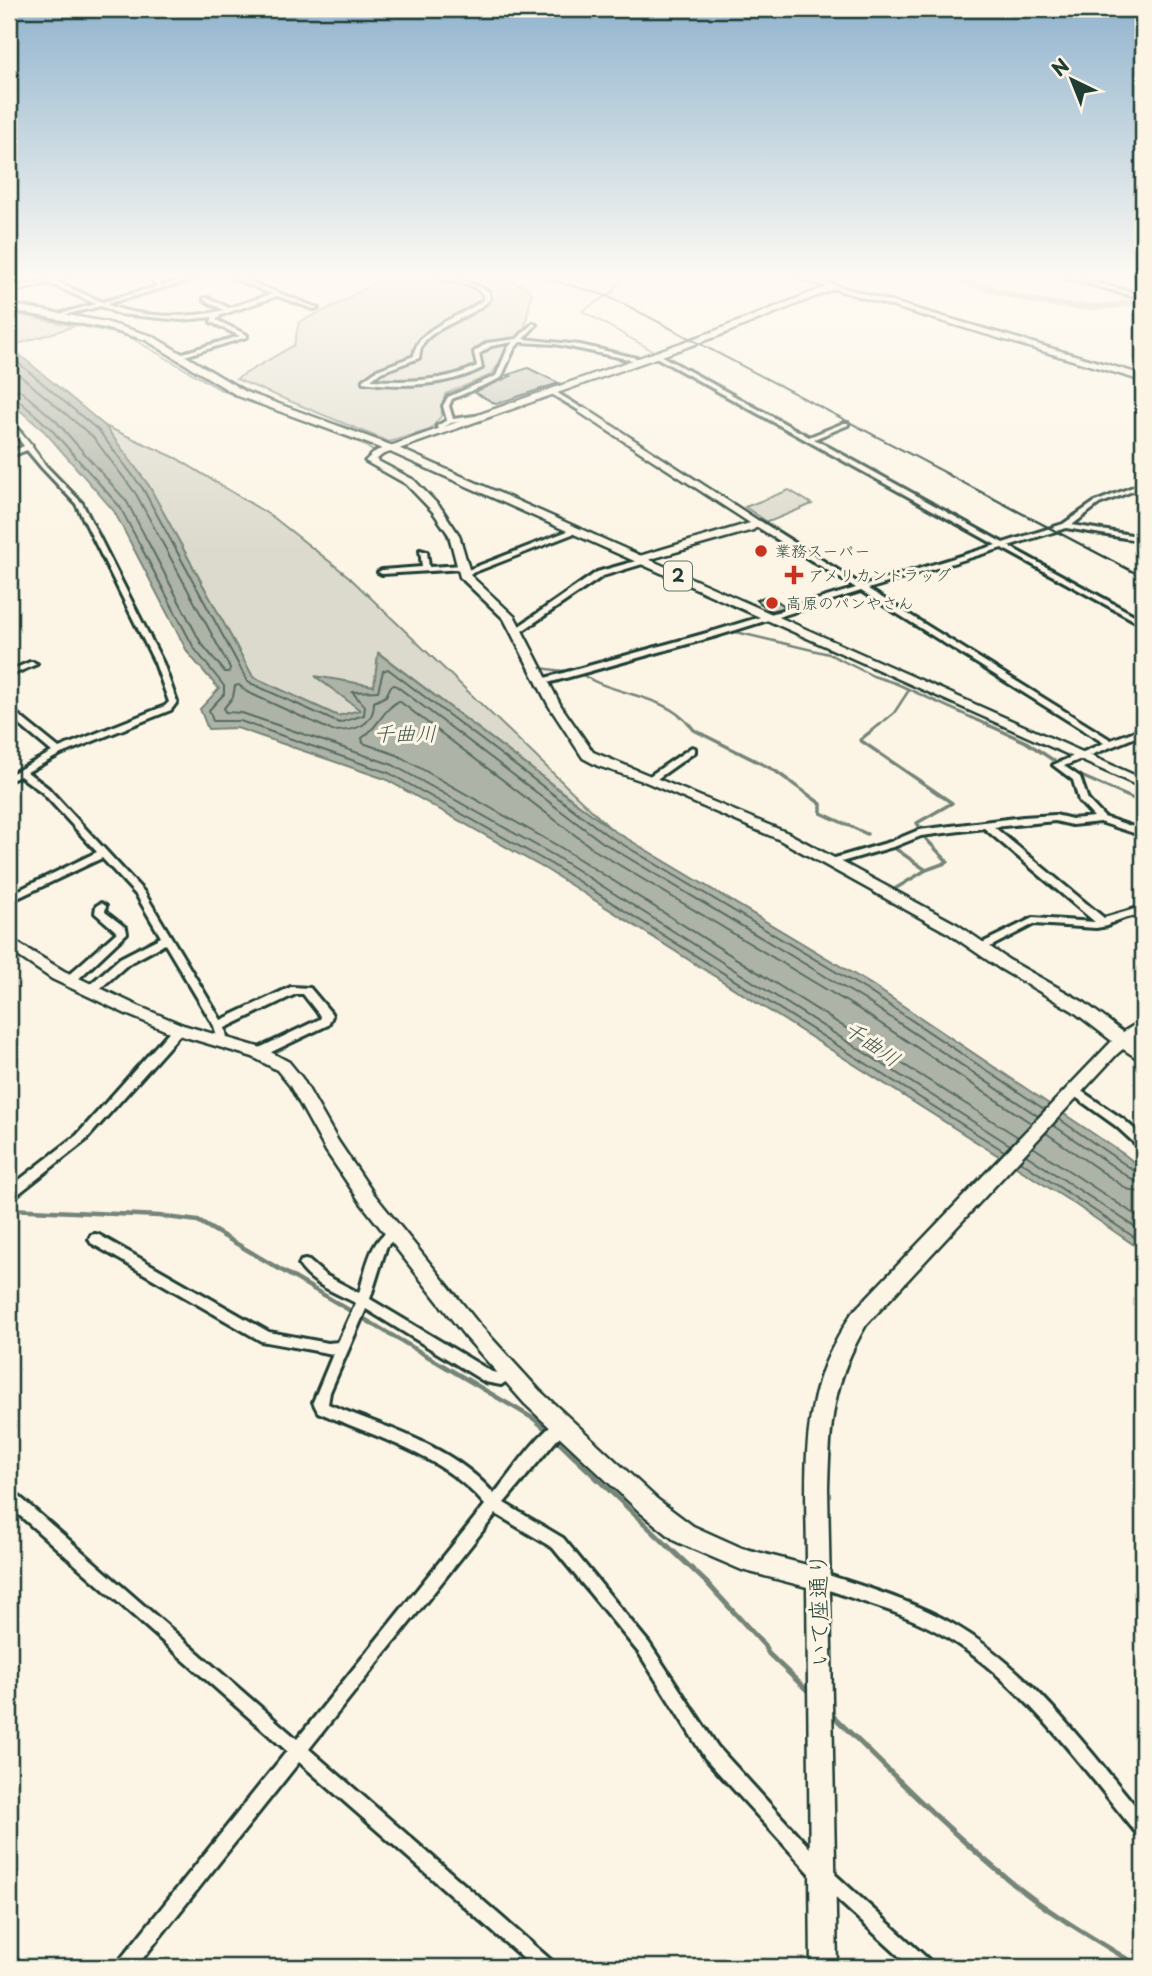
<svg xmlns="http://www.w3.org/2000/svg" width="1152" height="1976" viewBox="0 0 1152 1976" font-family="'Playpen Sans','Klee One',sans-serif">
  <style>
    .green { fill: #dcdacc; stroke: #7e8c80; stroke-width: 2 }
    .water { fill: #aeb3a7; stroke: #758479; stroke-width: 2 }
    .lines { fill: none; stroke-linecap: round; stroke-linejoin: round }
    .shore { stroke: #586c62; stroke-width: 2 }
    .stream-far4 { stroke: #758479; stroke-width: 2 }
    .stream-far3 { stroke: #758479; stroke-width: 2.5 }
    .stream-far2 { stroke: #758479; stroke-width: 3.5 }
    .stream-far1 { stroke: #758479; stroke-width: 4.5 }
    .stream { stroke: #758479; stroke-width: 5 }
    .river { fill: #aeb3a7; fill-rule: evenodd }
    .building { fill: #c5c7b9; stroke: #1f3d34; stroke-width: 2 }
    .street-casing { stroke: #1f3d34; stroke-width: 6 }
    .secondary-casing { stroke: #1f3d34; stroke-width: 5 }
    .primary-casing { stroke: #1f3d34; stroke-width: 5 }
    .street { fill: #fcf5e5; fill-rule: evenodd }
    .secondary { fill: #fcf5e5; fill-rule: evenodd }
    .primary { fill: #fcf5e5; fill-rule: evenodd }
    .rail-far1 { stroke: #1f3d34; stroke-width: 2 }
    .rail { stroke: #1f3d34; stroke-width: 2.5 }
    .poi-dot { fill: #c8321e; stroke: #fcf5e5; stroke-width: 2.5 }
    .labels { text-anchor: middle; stroke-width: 6; stroke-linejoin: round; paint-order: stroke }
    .far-poi-label { font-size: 16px; fill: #1f3d34; stroke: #fcf5e5; text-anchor: start }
    .shield { fill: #fcf5e5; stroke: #617469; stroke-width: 2 }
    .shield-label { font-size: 18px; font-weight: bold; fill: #1f3d34 }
    .water-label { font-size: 21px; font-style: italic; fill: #435a51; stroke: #fcf5e5 }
    .near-street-label { font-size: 23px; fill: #1f3d34; stroke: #fcf5e5 }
  </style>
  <rect width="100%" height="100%" fill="#fcf5e5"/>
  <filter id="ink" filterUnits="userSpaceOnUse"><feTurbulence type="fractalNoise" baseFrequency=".0143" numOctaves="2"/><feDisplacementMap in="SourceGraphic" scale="14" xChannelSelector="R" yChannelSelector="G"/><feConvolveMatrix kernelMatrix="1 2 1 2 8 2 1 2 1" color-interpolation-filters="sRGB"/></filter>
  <g filter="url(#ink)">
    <g class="green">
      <path d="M384,277C419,277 509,266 532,293L525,326L491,375L445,394L441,416L430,430L389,442L236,379L294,345L299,322L338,304Z"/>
      <path d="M9,313L75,326L15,345L9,342Z"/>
      <path d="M105,426L176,458L273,517L348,576L611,829L379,653L375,686L316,677L361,710L338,716L253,677L149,486Z"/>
      <path d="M789,490L812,504L771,521H766L745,507Z"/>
    </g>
    <path class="water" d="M9,346L105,426L149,486L253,677L338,716L360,710L315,676L374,686L378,653L611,829L872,985L1125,1155L1143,1169V1251L1073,1203L547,870L385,779L237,728L208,729L200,709L219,689L188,653L114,511L45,432L9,401Z"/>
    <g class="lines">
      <g class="shore">
        <path d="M9,355L99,431L143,489L248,682L339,723L364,715L365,706L352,692L378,691L383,671L388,669L607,835L868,991L1044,1109"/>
        <path d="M9,366L93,437L136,494L230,668L229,672H225L201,643L127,502L56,421L21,391L9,388"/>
        <path d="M9,397L16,398L50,428L120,507L194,648L224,686V694L209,710L213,721H240L389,773L551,864L1004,1151"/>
        <path d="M1059,1119L1136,1172L1143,1174"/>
        <path d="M1053,1125L1133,1180L1143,1183"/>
        <path d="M1046,1133L1127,1189L1143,1193"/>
        <path d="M1018,1137L560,847L397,755L363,743L362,738C378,728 383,709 399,701L596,851L857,1008L1031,1123"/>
        <path d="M1010,1145L555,856L393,765L242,713L225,712L224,708L233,697L235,686L239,685L247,692L333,731C355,731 374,726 374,702L386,696L391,686L395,685L602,842L863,999L1038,1116"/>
        <path d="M1033,1147L1143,1220"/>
        <path d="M1026,1155L1143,1232"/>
        <path d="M1020,1161L1143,1243"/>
      </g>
      <g class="stream-far4">
        <path d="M623,277L613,292L582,311L655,352"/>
        <path d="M9,311L128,336L221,390L361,443L373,451"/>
        <path d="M662,356L814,439"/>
      </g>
      <g class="stream-far3">
        <path d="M443,525L455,557"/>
        <path d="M458,570L463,582L508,625"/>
        <path d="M513,635L521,656L531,669"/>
        <path d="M540,668L570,672"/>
        <path d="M576,673L583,675L736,632L829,654L873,676L895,683L990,726"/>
        <path d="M583,675C615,696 665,694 690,726"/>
        <path d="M878,726L894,713L909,690"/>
      </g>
      <g class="stream-far2">
        <path d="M689,724L694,730L774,770L821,804V813L867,834"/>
        <path d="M880,724L860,740L952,803L917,823L919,826"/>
        <path d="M986,724L1026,742L1059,764"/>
        <path d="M1072,772L1143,803"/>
        <path d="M926,839L948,862L926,870"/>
        <path d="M893,847L926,870L893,890"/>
      </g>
      <g class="stream-far1">
        <path d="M9,1209L159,1216L198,1221L534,1419L549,1432"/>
        <path d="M554,1438L572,1455"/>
      </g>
      <g class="stream">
        <path d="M570,1453L709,1585L764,1645L769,1654L811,1694"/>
        <path d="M829,1712C888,1769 946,1829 1010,1881C1050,1914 1096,1940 1140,1967"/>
      </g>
      <path class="river" d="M945,277C966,276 987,285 1008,291C1055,304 1096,309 1143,297V303C1088,318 1038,307 985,291C972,287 955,284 945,277Z"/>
    </g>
    <g class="building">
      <path d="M528,368L559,383L496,404L474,392L511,376L507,375Z"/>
      <path d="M769,595L786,607L771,611L756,600Z"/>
    </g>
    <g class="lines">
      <defs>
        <g id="street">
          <path d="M60,277H68L55,281L102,302L157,287L150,277H154L161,286L194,277H202L106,304C136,318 193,319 224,310L204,300V298H208L229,308L272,294L230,277H236L318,308L313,309L277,296L221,315L216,320L247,335V337L178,358L175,356L176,355L240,336L211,322L213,317L181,320L119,314L101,306L59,316V314L96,304L49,283L9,293V289Z"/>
          <path d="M433,277C453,276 472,282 489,292L490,299C472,318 438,324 424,342C420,347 420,353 419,358L381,372L371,380C405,382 446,382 477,366L474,352L487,343L517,339L533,323L536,325L523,339L580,345L645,360L642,362L555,344L520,342L514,349L501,378L452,399L449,406L453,419L475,416L477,417V419L451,423L444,427L445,431H441L437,426L447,420L443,406L448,397L496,376L508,348L513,342L491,346L479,354L482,368C448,386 400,388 363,382V380L377,370L414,356C416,326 465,317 484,299V294L470,285Z"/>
          <path d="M1064,277H1072L1143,295V299Z"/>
          <path d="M654,354H658L809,437L844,423H848V425L814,439L1003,543L1063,524L1095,502L1143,483V487L1099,504L1072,525L1143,537V541L1066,528L1008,546L1143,620V625L1002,548L868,589L1111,740L1143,728V734L1064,766L1080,777L1088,800L1104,817L1143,830V836L1100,822L1072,825L1055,821L994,827L1104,918L1135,909L1143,911V917C1131,914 1121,919 1109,924L1108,926L1096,928L1034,924L986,949H978L977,947L978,945L1033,918L1095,922L984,828L921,836L896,846L831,865L828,864L826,862L828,860L890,842L919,830L1023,817L1055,815L1072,819L1094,817L1079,801L1073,780L1053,765L1104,743L861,591L720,635L544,684H538V680L714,631L856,588L754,525V521H760L863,586L996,545L654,356Z"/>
          <path d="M550,391H554L585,410L580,411L550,393Z"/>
          <path d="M9,420L11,421L30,444L32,445V447L46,466L82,503L163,663L177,702L171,710L61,754L27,772L48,788L144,892L221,1020L291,987L310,988L331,1013L332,1016L328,1025L263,1056H255L254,1053L255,1050L320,1019L321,1017L303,994H296L225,1028L228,1042L227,1045H219L214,1026L165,944L128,964L94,994H86L85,991L86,988L120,958L161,937L137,896L102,858L9,902V895L97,852L42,792L20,776L9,781V775L52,752L9,716V710H12L59,748L165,706L169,702L155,663L76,504L42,468L27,450L9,457V453L24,446L9,426Z"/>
          <path d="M573,529L580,531L467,575L460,573Z"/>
          <path d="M420,550L427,552L429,567L463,565L467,567L463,569L382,574L378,572L382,570L422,567Z"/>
          <path d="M643,559H646V563L603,576L519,633H513L512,631L597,572Z"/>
          <path d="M30,662H33L37,664L9,676V671Z"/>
          <path d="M692,747L695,748V752L654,781H648V777Z"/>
          <path d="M101,903L106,906L105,912L126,928L127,933L73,984H65L64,981L65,978L117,932L95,913L96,906Z"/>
          <path d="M178,1025L182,1026L183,1029L182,1032L85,1141L13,1198L9,1200V1188L77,1135L174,1026Z"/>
          <path d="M1074,1086L1124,1120L1143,1137V1148L1139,1147L1116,1126L1070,1093L1068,1090L1070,1087Z"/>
          <path d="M394,1228L398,1229L400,1233C397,1239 390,1241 386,1248L370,1299L492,1372L499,1373L508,1367L513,1369L515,1373L513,1377L501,1385L485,1382L366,1309L330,1392L328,1404C386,1428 451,1444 494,1494C509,1476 542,1427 562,1419L567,1421L569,1425L504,1503L563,1538L649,1643L717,1746L828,1868L930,1961L933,1967H911L816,1880L705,1758L639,1653L553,1548L496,1514L309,1749L552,1961L555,1967H533L299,1762L136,1967H116L119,1961L287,1751L9,1506V1490L14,1492L297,1739L485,1505C442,1454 377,1438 318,1412L313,1402L333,1354L261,1341L91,1243L89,1239L91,1235L95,1234L99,1235L269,1332L328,1343L338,1342L356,1303C336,1293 311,1284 299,1265L301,1261L305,1260L309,1261L325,1275L359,1293C366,1270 370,1237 394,1228Z"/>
          <path d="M819,1572C864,1587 911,1600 953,1624C1031,1669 1086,1747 1143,1815V1836L1137,1834C1079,1763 1023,1683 943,1635C903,1611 857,1602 814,1584L812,1579L814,1574Z"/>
        </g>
        <g id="secondary">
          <path d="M796,277H807L1143,375V381L834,289L718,336L382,455L376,460L414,480L441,508L459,535L471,576L515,617L561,706L593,752L788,833L958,925L1009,960L1085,1003L1123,1032L1143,1020V1034L1135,1041L1143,1047V1062L1123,1049L1117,1054L866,1325C832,1383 830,1423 828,1488L837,1967H811L807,1587L742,1570L677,1542L641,1513L525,1404L464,1335L361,1203L326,1151L290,1086L277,1070L253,1057L172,1033L126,1014L52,979L9,950V938L64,971L138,1006L183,1025L265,1049L289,1062L302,1078L338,1141L373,1193L478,1323L539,1390L657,1499L693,1526L742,1548L807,1565C807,1505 801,1439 819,1381C826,1357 839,1335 852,1313L1112,1041L1073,1011L999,968L948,933L778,839L646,782L598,766L583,758L549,706L504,619L460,577L449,535L433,512L406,484L365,461L376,451L712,332L826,287Z"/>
          <path d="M579,408H585L762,523L753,530L644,561H636V557L750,523L579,412Z"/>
        </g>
        <path id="primary" d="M9,304L105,322L152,336L246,392L396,447L1143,779V788L388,451L238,396L146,340L104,328L9,310Z"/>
      </defs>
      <use href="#street" class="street-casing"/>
      <use href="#secondary" class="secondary-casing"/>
      <use href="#primary" class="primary-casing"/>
      <use href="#street" class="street"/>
      <use href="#secondary" class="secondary"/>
      <use href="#primary" class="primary"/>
      <path class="rail-far1" d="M541,277L604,295L628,306L948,474"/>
      <path class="rail" d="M945,473L1143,577"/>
    </g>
  </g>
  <linearGradient id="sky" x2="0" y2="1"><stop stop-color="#91b4ce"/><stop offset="0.5" stop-color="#fefaf3"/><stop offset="1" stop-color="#fefaf3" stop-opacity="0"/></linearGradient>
  <rect width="1152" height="553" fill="url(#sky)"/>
  <g class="poi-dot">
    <circle cx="761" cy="551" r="7"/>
    <path d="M790.5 564.5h7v7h7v7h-7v7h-7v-7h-7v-7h7z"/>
    <circle cx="772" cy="603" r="7"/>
  </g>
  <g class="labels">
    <g class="far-poi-label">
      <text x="775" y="557">業務スーパー</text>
      <text x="808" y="581">アメリカンドラッグ</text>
      <text x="786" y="609">高原のパンやさん</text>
    </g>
    <rect class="shield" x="664" y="561.5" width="28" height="29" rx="5"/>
    <g class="shield-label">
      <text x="678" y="582">2</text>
    </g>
    <g class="water-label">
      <text x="405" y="741">千曲川</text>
      <text transform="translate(872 1044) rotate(35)" y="7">千曲川</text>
    </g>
    <g class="near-street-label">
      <text transform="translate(819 1610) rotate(-91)" y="8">いて座通り</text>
    </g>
  </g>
  <rect width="1152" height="1976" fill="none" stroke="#fcf5e5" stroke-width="35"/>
  <rect x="18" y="18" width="1117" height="1941" fill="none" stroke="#1f3d34" stroke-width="2.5" filter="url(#ink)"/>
  <g transform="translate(1072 80) rotate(317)" stroke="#fcf5e5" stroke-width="5" paint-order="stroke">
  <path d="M0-5L12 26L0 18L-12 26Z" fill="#1f3d34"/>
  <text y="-10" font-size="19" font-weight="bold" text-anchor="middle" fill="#1f3d34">N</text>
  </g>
</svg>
